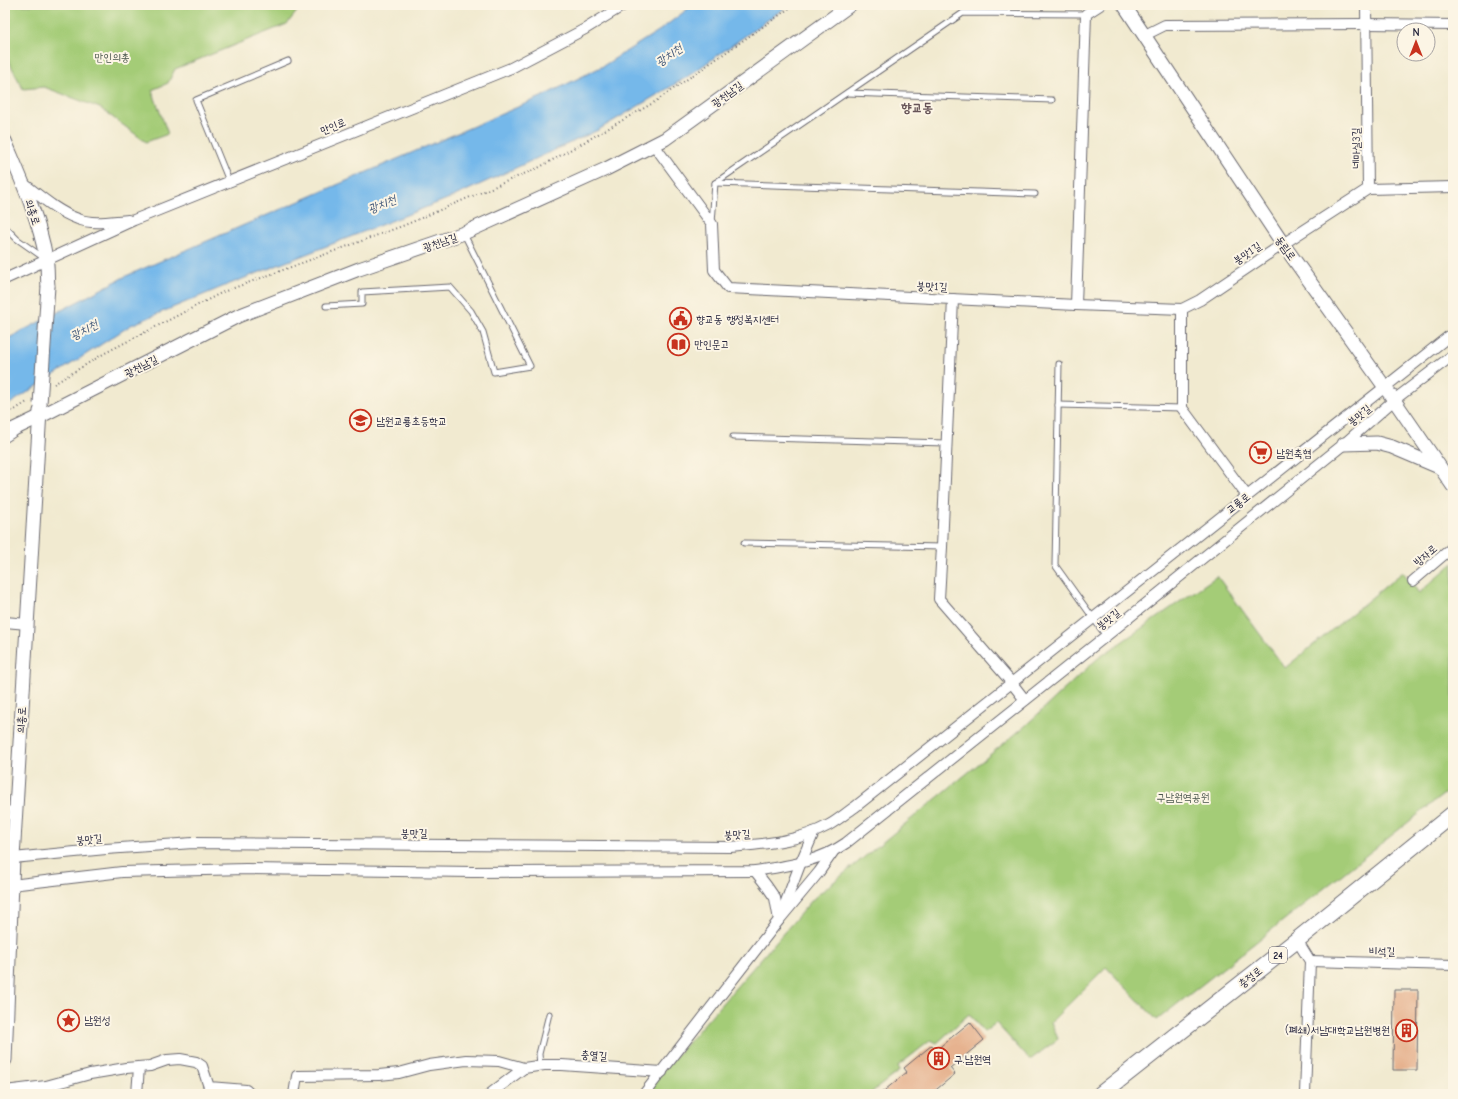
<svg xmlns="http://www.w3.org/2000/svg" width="1458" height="1099" viewBox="0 0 1458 1099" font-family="'Comic Neue','Poor Story',sans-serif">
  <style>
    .green { fill: #a4cc77; stroke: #637759 }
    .water { fill: #75b8ea; stroke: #4c6d92 }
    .building { fill: #e6b28f }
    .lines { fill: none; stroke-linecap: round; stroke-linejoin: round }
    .service-casing { stroke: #6a686f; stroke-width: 7 }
    .minor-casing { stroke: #6a686f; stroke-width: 12 }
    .tertiary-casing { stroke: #6a686f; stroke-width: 15 }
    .primary-casing { stroke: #6a686f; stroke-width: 18 }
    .path { stroke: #6a686f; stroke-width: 2; stroke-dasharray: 1 3; stroke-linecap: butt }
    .service { stroke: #fff; stroke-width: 5 }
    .minor { stroke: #fff; stroke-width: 10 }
    .tertiary { stroke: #fff; stroke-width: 13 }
    .primary { stroke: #fff; stroke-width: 16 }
    .tertiary-bridge-casing { stroke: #6a686f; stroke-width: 15; stroke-linecap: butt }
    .tertiary-bridge { stroke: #fff; stroke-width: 13 }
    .labels { text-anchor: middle; stroke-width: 4; stroke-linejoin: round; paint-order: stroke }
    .shield { fill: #fcf5e5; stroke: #63616e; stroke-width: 1 }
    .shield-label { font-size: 10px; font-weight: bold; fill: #22223b }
    .park-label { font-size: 11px; fill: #49554d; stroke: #fcf5e5 }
    .street-label { font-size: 11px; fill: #22223b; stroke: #fcf5e5 }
    .poi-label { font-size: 11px; fill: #22223b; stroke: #fcf5e5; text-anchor: start }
    .water-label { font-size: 12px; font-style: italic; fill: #3f5678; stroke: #fcf5e5 }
    .quarter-label { font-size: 13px; font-weight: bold; fill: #675458; stroke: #fcf5e5 }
  </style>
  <rect width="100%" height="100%" fill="#fcf5e5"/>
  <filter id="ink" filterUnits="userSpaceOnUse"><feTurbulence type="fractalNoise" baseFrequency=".025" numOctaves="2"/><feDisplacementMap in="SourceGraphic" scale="8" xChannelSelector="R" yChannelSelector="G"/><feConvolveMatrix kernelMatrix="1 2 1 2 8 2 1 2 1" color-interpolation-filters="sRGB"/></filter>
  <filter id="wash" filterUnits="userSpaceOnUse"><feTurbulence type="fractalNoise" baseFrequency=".012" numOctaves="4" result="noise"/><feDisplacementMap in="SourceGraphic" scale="16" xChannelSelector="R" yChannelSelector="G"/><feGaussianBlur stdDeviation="0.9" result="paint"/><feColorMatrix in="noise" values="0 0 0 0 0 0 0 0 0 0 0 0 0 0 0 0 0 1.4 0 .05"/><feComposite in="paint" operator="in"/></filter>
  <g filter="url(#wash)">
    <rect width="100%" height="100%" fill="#f1ead0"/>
    <g class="green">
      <path d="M5,5H302L287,24L175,69L168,83L152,90L168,134L146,142L100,108L44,87L23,89L5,54Z"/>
      <path d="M1453,563V787L1157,1020L1106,967L1051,1022L1058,1039L1030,1060L996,1023L984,1032L969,1014L937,1043L931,1040L898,1066L899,1071L872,1092L873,1094H645L662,1072L814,898L1024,727L1097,659L1217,576L1285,668L1403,572L1419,593Z"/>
    </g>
    <path class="water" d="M693,5H789L687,77L598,130L455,196L227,285L131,325L5,407V340L126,276L541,97L603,66L660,30Z"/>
    <g id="blocks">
      <g class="building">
        <path d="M1394,990H1418L1417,1070H1393Z"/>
        <path d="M970,1022L984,1040L950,1068L955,1074L931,1094H880L907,1072L904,1068L932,1045L936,1050Z"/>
      </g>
    </g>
  </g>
  <g filter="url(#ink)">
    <use href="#blocks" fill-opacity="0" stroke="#6a686f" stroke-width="1"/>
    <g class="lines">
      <defs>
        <g id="service">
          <path d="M847,93L1052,100"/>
          <path d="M229,181L196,100L288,61"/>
          <path d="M715,183L1035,194"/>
          <path d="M712,223L715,183L963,13L1086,14"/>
          <path d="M5,227L17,239L44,258"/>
          <path d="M326,306L362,304V292L450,287L471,311L483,332L494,372L530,366L464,234"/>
          <path d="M1059,364L1055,565L1106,636"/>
          <path d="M1058,405L1182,408"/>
          <path d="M733,437L946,443"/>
          <path d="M744,543L942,547"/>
          <path d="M5,809H15"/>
          <path d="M540,1065L539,1054L549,1014"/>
        </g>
        <g id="minor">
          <path d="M1145,35L1165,25L1366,24L1453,25"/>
          <path d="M654,145L712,224L714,270L728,288L1076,305L1182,309L1200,300L1283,244L1368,189L1366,5"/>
          <path d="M23,183C40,196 58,212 78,219C93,225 112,221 128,220"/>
          <path d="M1368,189L1453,187"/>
          <path d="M5,279L134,220L511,68L585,29L624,5"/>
          <path d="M953,299L942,547L939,599L1011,682L1025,700"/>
          <path d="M1076,305L1086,14L1100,5"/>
          <path d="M1182,309V408L1247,496"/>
          <path d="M1413,581L1453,547"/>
          <path d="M5,622L27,624"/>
          <path d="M13,858L106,849L193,843L730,847C764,844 798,842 829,825C838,820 846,813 855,807L1453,333"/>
          <path d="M755,871L766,885L775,898L779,920"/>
          <path d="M11,885L122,872L246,869L473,872L755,871C787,866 819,862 846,843L1106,636L1344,444L1394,400L1453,355"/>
          <path d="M782,912L801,862L814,832"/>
          <path d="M1297,940L1310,961L1305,1094"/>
          <path d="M1310,961L1453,965"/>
          <path d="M5,1091L46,1086L90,1074L126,1068L150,1066L167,1060L180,1059L196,1062L202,1066L209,1087L246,1090L250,1094"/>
          <path d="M137,1094L139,1067"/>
          <path d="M294,1094L297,1076L379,1075L399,1073L429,1065L466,1060L499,1061L524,1068L544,1065H562L662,1072"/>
          <path d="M490,1094L524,1068"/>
          <path d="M644,1094L779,920L819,872L833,852"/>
        </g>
        <g id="tertiary">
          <path d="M1124,5L1283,244L1394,400L1453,486"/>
          <path d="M5,141C21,179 39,218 46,258C48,267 47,277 48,286"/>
          <path d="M5,435L14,429L39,417L238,316L359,269L464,233L606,169L665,139L850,5"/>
          <path d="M1344,444L1377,443L1392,447L1439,467"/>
          <path d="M5,1060L13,858L40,411"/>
        </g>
        <path id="primary" d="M1101,1094L1297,940L1453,814"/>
      </defs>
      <use href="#service" class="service-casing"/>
      <use href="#minor" class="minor-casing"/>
      <use href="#tertiary" class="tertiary-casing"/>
      <use href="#primary" class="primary-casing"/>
      <g class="path">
        <path d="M54,384L105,353L223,292L405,225L540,167L653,103L794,5"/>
        <path d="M5,416L27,402"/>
      </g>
      <use href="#service" class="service"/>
      <use href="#minor" class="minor"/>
      <use href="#tertiary" class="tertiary"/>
      <use href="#primary" class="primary"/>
      <defs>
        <path id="tertiary-bridge" d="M40,404L48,286"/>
      </defs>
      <use href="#tertiary-bridge" class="tertiary-bridge-casing"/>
      <use href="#tertiary-bridge" class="tertiary-bridge"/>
    </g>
  </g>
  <defs>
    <symbol id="civic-ring" viewBox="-11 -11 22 22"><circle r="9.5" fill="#fcf5e5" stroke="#c8321e" stroke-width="1.5"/><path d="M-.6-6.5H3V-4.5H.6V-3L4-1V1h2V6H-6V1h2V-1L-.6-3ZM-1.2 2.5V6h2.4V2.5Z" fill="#c8321e"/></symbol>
    <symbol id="library-ring" viewBox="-11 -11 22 22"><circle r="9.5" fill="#fcf5e5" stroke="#c8321e" stroke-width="1.5"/><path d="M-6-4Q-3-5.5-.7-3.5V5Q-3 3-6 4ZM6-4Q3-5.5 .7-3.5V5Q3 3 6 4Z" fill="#c8321e"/></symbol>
    <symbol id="school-ring" viewBox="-11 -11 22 22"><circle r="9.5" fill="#fcf5e5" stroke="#c8321e" stroke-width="1.5"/><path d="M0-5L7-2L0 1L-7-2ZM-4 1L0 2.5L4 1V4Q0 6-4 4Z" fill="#c8321e"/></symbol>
    <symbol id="supermarket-ring" viewBox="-11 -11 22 22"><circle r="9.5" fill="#fcf5e5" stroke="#c8321e" stroke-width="1.5"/><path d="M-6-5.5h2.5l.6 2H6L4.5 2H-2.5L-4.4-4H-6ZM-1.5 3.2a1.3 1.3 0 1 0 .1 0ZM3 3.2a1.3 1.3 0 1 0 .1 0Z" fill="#c8321e"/></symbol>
    <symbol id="sight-ring" viewBox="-11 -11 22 22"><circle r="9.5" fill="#fcf5e5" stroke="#c8321e" stroke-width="1.5"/><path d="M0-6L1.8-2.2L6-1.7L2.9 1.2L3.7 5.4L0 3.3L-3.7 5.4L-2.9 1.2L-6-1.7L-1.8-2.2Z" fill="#c8321e"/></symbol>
    <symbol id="building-ring" viewBox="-11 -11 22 22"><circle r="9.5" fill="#fcf5e5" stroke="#c8321e" stroke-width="1.5"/><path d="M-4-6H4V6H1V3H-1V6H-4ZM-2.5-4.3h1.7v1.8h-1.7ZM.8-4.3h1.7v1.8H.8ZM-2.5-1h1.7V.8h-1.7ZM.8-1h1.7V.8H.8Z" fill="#c8321e"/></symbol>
  </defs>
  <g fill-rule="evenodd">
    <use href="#civic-ring" x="668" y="306" width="25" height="25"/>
    <use href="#library-ring" x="666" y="332" width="25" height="25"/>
    <use href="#school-ring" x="348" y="408" width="25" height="25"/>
    <use href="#supermarket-ring" x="1248" y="440" width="25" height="25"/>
    <use href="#sight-ring" x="56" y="1008" width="25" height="25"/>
    <use href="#building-ring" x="1394" y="1018" width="25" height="25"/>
    <use href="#building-ring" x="926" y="1046" width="25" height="25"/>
  </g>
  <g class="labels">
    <rect class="shield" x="1269" y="947" width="18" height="16" rx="3"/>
    <g class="shield-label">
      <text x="1278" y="959">24</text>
    </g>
    <g class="park-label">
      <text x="112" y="61">만인의총</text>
      <text x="1183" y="801">구남원역공원</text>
    </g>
    <g class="street-label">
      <text transform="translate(727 94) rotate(-36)" y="4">광천남길</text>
      <text transform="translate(333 126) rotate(-22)" y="4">만인로</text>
      <text transform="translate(1356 148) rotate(-91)" y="4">네마실3길</text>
      <text transform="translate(33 212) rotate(72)" y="4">의총로</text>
      <text transform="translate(440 242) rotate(-19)" y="4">광천남길</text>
      <text transform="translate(1286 248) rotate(55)" y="4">동림로</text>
      <text transform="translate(1247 253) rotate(-34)" y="4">붕맛1길</text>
      <text transform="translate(932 286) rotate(3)" y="4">붕맛1길</text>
      <text transform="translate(141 366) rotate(-27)" y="4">광천남길</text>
      <text transform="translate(1359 415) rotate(-40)" y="4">붕맛길</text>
      <text transform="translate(1238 503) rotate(-38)" y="4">교룡로</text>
      <text transform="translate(1425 555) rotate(-40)" y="4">방자로</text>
      <text transform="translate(1108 619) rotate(-39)" y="4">붕맛길</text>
      <text transform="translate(21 720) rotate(-87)" y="4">의총로</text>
      <text x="414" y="837">붕맛길</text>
      <text transform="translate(737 834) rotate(-3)" y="4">붕맛길</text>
      <text transform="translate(89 839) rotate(-6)" y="4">붕맛길</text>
      <text transform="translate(1382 951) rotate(1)" y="4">비석길</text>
      <text transform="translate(1250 977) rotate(-38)" y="4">충정로</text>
      <text transform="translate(594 1055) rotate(4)" y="4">충열길</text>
    </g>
    <g class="poi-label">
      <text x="696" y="323">향교동 행정복지센터</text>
      <text x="694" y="348">만인문고</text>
      <text x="376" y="425">남원교룡초등학교</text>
      <text x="1276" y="457">남원축협</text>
      <text x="84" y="1024">남원성</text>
      <text x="1390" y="1034" text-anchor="end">(폐쇄)서남대학교남원병원</text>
      <text x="954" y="1063">구.남원역</text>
    </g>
    <g class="water-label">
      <text transform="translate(669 55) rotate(-34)" y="4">광치천</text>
      <text transform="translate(382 204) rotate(-22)" y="4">광치천</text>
      <text transform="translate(84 330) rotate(-28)" y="4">광치천</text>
    </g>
    <g class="quarter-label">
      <text x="917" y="112">향교동</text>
    </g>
  </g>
  <rect width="1458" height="1099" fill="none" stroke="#fcf5e5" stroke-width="20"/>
  <g transform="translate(1416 42)"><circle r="19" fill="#fcf5e5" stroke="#a5a1a1"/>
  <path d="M0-3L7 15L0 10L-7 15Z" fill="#c8321e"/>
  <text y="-6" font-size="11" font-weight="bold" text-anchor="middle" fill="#22223b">N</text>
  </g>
</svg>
